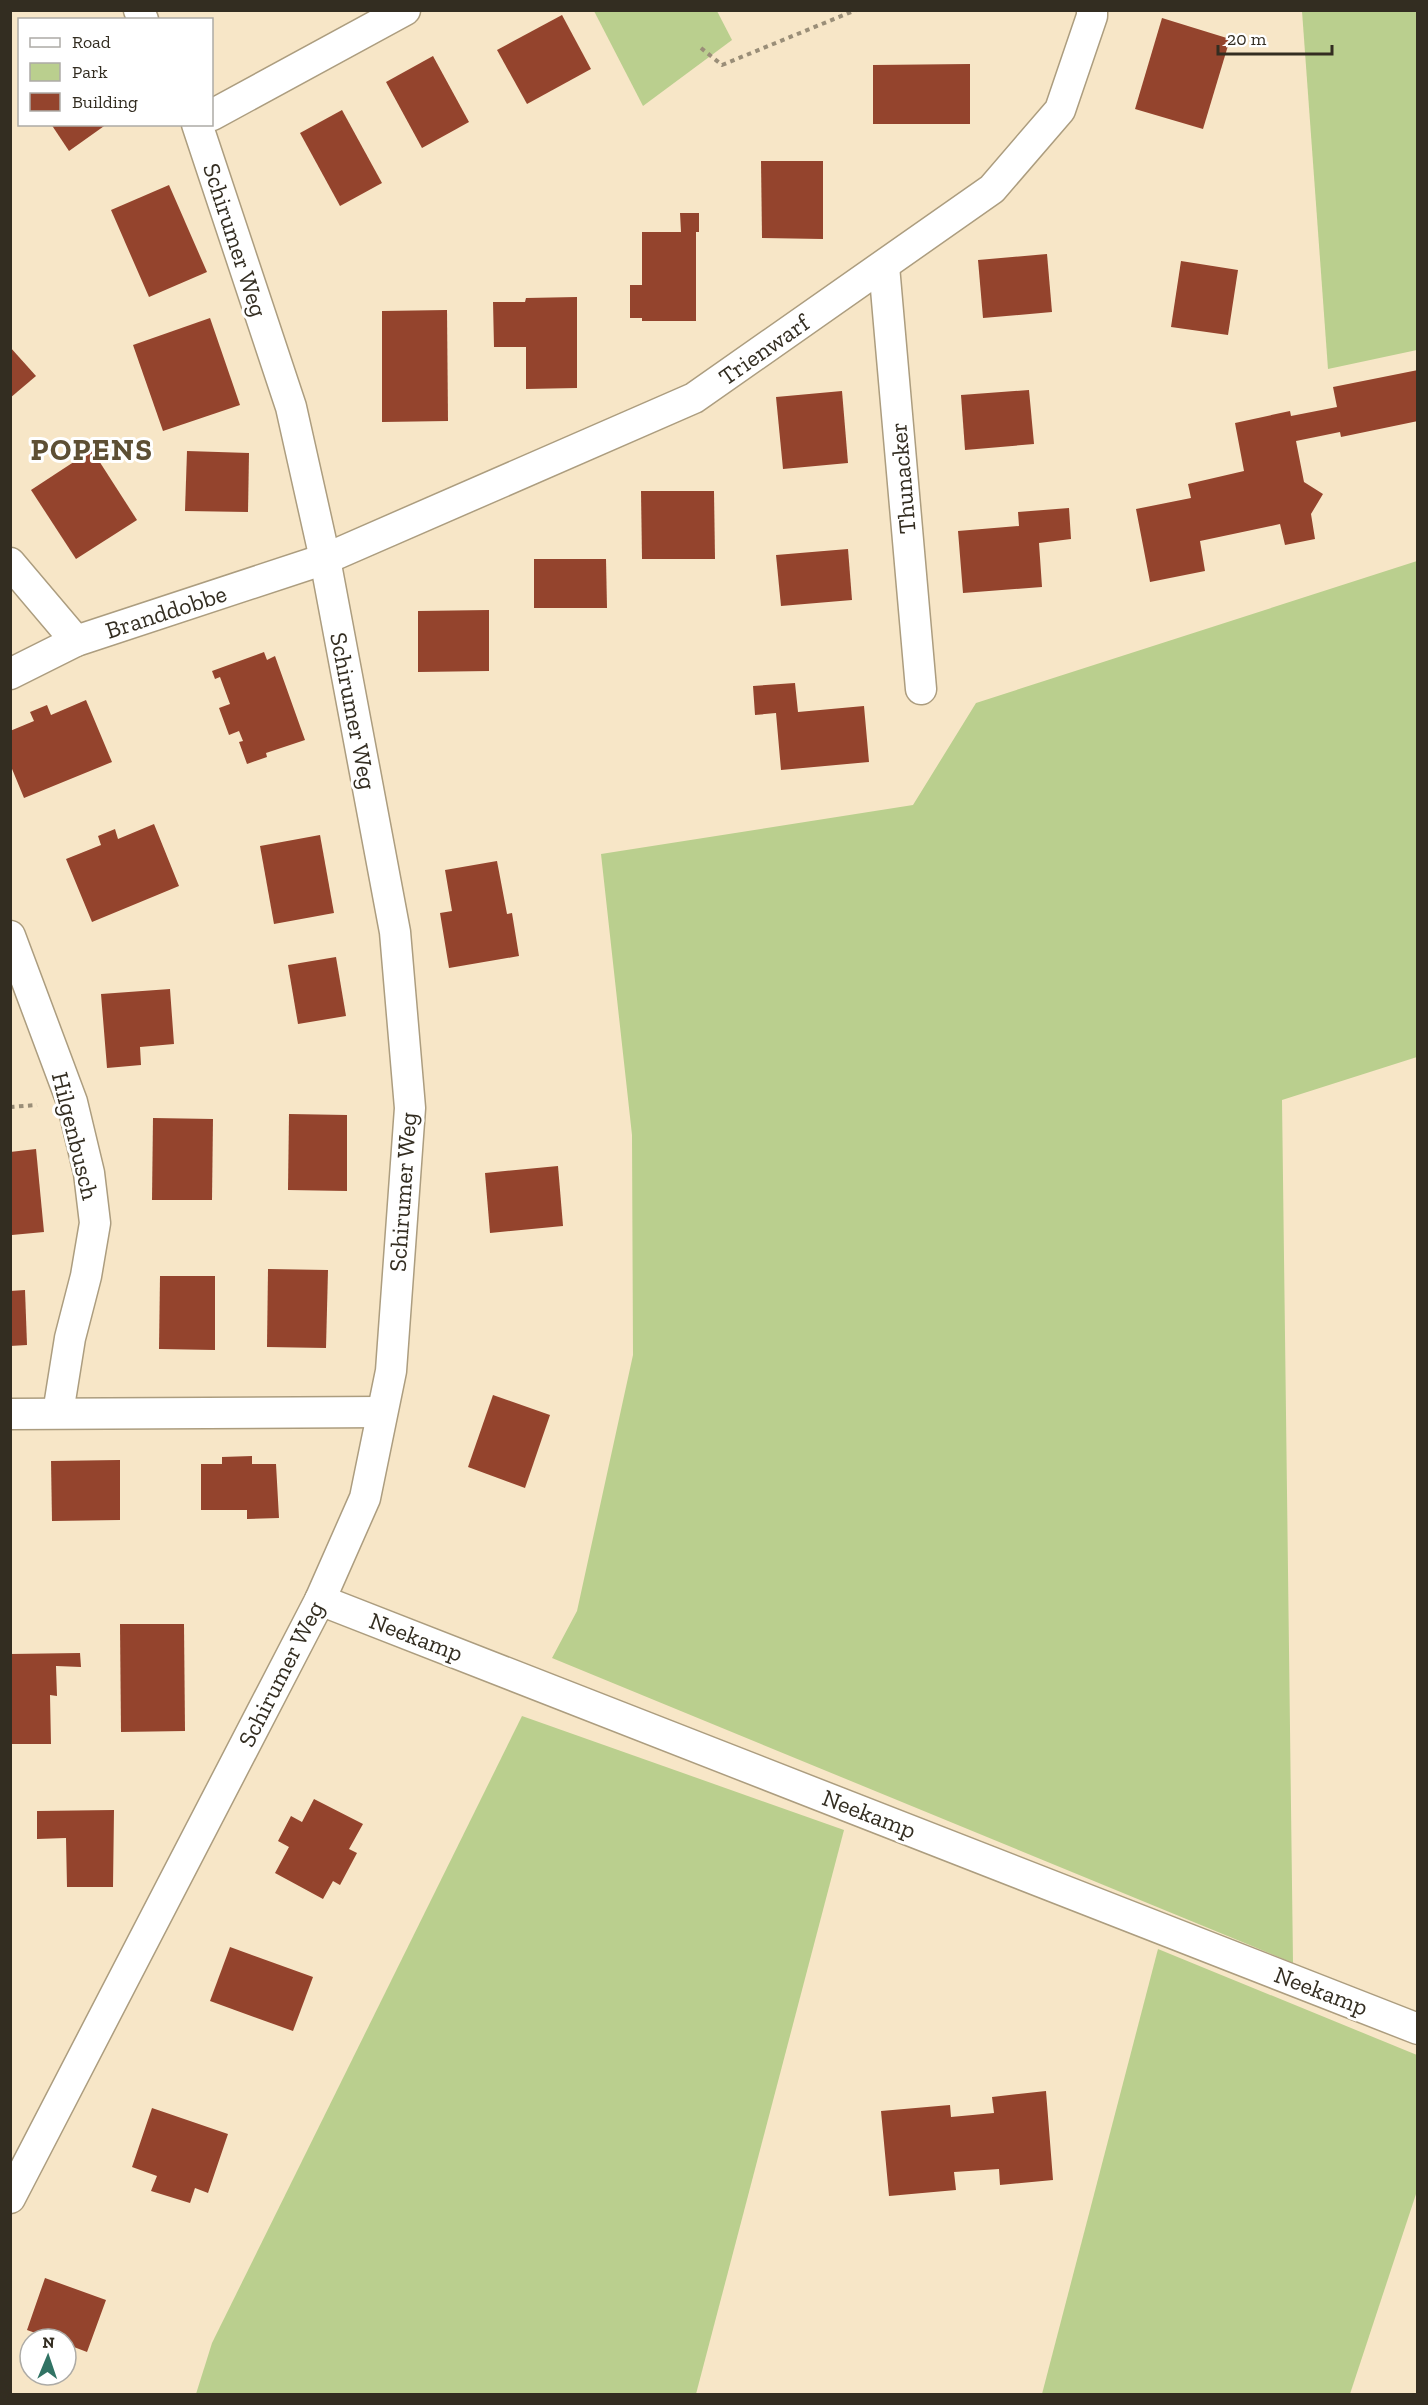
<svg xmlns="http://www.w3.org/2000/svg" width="1428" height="2405" viewBox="0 0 1428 2405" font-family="'Zilla Slab',serif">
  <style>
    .green { fill: #bacf8e }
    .building { fill: #94442d }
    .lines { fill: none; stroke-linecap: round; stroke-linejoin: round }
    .minor-casing { stroke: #ac9d7f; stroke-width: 33 }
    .path { stroke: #9a8e78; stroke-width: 4; stroke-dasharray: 4.5 4.5; stroke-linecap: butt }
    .minor { stroke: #fff; stroke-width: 30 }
    .labels { text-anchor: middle; stroke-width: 6; stroke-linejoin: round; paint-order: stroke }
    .street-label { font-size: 24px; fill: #332d21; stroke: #fff }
    .district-label { font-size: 30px; font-weight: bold; letter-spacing: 1.5px; fill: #5d4f34; stroke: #fff }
  </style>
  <rect width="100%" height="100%" fill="#f7e6c7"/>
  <g class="green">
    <path d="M594,11H717L732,40L643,106Z"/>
    <path d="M1302,11H1417V350L1328,369Z"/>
    <path d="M1417,561V1057L1282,1100L1293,1963L552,1658L577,1611L633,1355L632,1135L601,854L913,805L976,703Z"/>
    <path d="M522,1716L844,1830L696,2394H196L212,2343Z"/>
    <path d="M1158,1949L1417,2055V2191L1350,2394H1042Z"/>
  </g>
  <g class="building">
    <path d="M562,15L591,69L527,104L497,50Z"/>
    <path d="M1162,18L1230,39L1203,129L1135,109Z"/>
    <path d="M433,56L469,122L422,148L386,82Z"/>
    <path d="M970,64V124H873V65Z"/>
    <path d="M342,110L382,183L340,206L300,133Z"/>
    <path d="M51,124H107L69,151Z"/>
    <path d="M761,161H823V239L762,238Z"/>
    <path d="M169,185L207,272L149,297L111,210Z"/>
    <path d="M680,213H699V232H696V321H642V318H630V285H642V232H681Z"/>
    <path d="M1047,254L1052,312L983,318L978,260Z"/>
    <path d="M1181,261L1238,270L1228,335L1171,327Z"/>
    <path d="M577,297V388L526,389V347H494L493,302H525L526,298Z"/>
    <path d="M447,310L448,421L382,422V311Z"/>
    <path d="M210,318L240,405L163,431L133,345Z"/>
    <path d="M10,347L36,376L10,398Z"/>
    <path d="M1418,370V421L1341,437L1340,432L1296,441L1304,482L1323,494L1311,514L1315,539L1285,545L1280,524L1200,541L1205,571L1150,582L1136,509L1191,498L1188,484L1244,471L1235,423L1290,411L1291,416L1337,407L1333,387Z"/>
    <path d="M1029,390L1034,444L965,450L961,395Z"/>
    <path d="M842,391L848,463L783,469L776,397Z"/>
    <path d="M92,450L137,520L76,559L31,490Z"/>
    <path d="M187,451L249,453L248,512L185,511Z"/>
    <path d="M641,491H714L715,559H642Z"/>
    <path d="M1069,508L1071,539L1039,543L1042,587L963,593L958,531L1019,526L1018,512Z"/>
    <path d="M848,549L852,600L781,606L776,555Z"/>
    <path d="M534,559H606L607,608H534Z"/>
    <path d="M489,610V671L418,672V611Z"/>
    <path d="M264,652L267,660L275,656L305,740L266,753L267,757L247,764L239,742L243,741L239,731L229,735L219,708L230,704L220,677L215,679L212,671Z"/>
    <path d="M795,683L798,712L864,706L869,762L781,770L776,713L755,715L753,686Z"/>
    <path d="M86,700L112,762L24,798L10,764V731L34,721L30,712L47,705L51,715Z"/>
    <path d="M154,824L179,886L92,922L66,859L101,845L98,836L115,829L118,839Z"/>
    <path d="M320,835L334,913L274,924L260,846Z"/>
    <path d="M497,861L507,914L512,913L519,956L449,968L440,913L452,911L445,870Z"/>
    <path d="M336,957L346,1016L298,1024L288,965Z"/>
    <path d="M170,989L174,1044L140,1047L141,1065L107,1068L101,994Z"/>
    <path d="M289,1114L347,1115V1191L288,1190Z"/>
    <path d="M153,1118L213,1119L212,1200H152Z"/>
    <path d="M36,1149L44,1232L12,1235L10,1152Z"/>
    <path d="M558,1166L563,1226L490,1233L485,1173Z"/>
    <path d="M268,1269L328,1270L326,1348L267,1347Z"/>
    <path d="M160,1276H215V1350L159,1349Z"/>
    <path d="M25,1290L27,1345L10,1346V1291Z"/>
    <path d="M493,1395L550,1415L525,1488L468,1467Z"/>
    <path d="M252,1456V1464H276L279,1518L247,1519V1510H201V1464H222V1457Z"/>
    <path d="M120,1460V1520L52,1521L51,1461Z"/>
    <path d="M120,1624H184L185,1731L121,1732Z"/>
    <path d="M80,1653L81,1667L56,1666L57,1696L50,1695L51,1744H10V1654Z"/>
    <path d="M314,1799L363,1824L349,1849L357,1853L340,1885L333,1881L323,1899L275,1873L289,1847L278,1841L291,1816L302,1822Z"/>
    <path d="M114,1810L113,1887H67L66,1838L37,1839V1811Z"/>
    <path d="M230,1947L313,1977L293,2031L210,2001Z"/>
    <path d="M1046,2091L1053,2180L1000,2185L999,2169L954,2172L956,2190L889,2196L881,2111L950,2105L951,2117L994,2113L992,2097Z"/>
    <path d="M152,2108L228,2134L208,2193L195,2188L190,2203L151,2191L157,2176L132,2167Z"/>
    <path d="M45,2278L106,2300L87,2352L66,2344V2339H52L27,2330Z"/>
  </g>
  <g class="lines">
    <defs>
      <g id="minor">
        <path d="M139,10L143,20"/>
        <path d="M212,115L405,10"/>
        <path d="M884,266L921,689"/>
        <path d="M10,563L76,641"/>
        <path d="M10,674L76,641L325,559L694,398L992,189L1060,110L1092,16V10"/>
        <path d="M10,936L72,1102L89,1173L95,1223L86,1276L70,1338L58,1413"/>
        <path d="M10,1414L382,1412"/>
        <path d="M320,1600L1418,2029"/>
        <path d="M10,2198L320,1600L365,1498L391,1371L410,1108L395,932L325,559L291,407L197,124"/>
      </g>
    </defs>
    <use href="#minor" class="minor-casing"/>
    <g class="path">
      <path d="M701,48L722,65L856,10"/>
      <path d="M10,1107L37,1105"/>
    </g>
    <use href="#minor" class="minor"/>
  </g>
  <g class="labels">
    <g class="street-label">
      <text transform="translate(235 240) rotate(72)" y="8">Schirumer Weg</text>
      <text transform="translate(764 350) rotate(-35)" y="8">Trienwarf</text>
      <text transform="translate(903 478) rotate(-95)" y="8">Thunacker</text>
      <text transform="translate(166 612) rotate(-18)" y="8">Branddobbe</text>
      <text transform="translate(353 711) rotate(79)" y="8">Schirumer Weg</text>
      <text transform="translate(75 1136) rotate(76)" y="8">Hilgenbusch</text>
      <text transform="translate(403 1192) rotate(-86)" y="8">Schirumer Weg</text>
      <text transform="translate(416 1637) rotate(21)" y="8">Neekamp</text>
      <text transform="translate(281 1674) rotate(-63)" y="8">Schirumer Weg</text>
      <text transform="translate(869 1814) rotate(21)" y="8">Neekamp</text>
      <text transform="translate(1321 1991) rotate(21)" y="8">Neekamp</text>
    </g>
    <g class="district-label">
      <text x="92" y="460">POPENS</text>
    </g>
  </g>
  <rect width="1428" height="2405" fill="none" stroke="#332d21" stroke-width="24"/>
  <rect x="18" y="18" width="195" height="108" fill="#ffffff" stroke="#adaba6" stroke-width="1.5"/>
  <rect x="30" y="38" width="30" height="9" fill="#ffffff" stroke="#adaba6" stroke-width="1.5"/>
  <text x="72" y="48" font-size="18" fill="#332d21">Road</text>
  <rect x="30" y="63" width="30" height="18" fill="#bacf8e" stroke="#adaba6" stroke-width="1.5"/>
  <text x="72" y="78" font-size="18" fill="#332d21">Park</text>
  <rect x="30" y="93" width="30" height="18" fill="#94442d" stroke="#adaba6" stroke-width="1.5"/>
  <text x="72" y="108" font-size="18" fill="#332d21">Building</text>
  <g transform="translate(48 2357) rotate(2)"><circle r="28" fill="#ffffff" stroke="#adaba6" stroke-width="1.5"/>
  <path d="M0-4.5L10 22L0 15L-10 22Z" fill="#317364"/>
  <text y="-9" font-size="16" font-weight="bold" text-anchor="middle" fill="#332d21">N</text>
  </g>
  <path d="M1218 45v9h114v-9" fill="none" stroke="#332d21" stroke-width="3"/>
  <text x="1227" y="45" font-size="18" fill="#332d21" stroke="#ffffff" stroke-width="4.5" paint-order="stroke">20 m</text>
</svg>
